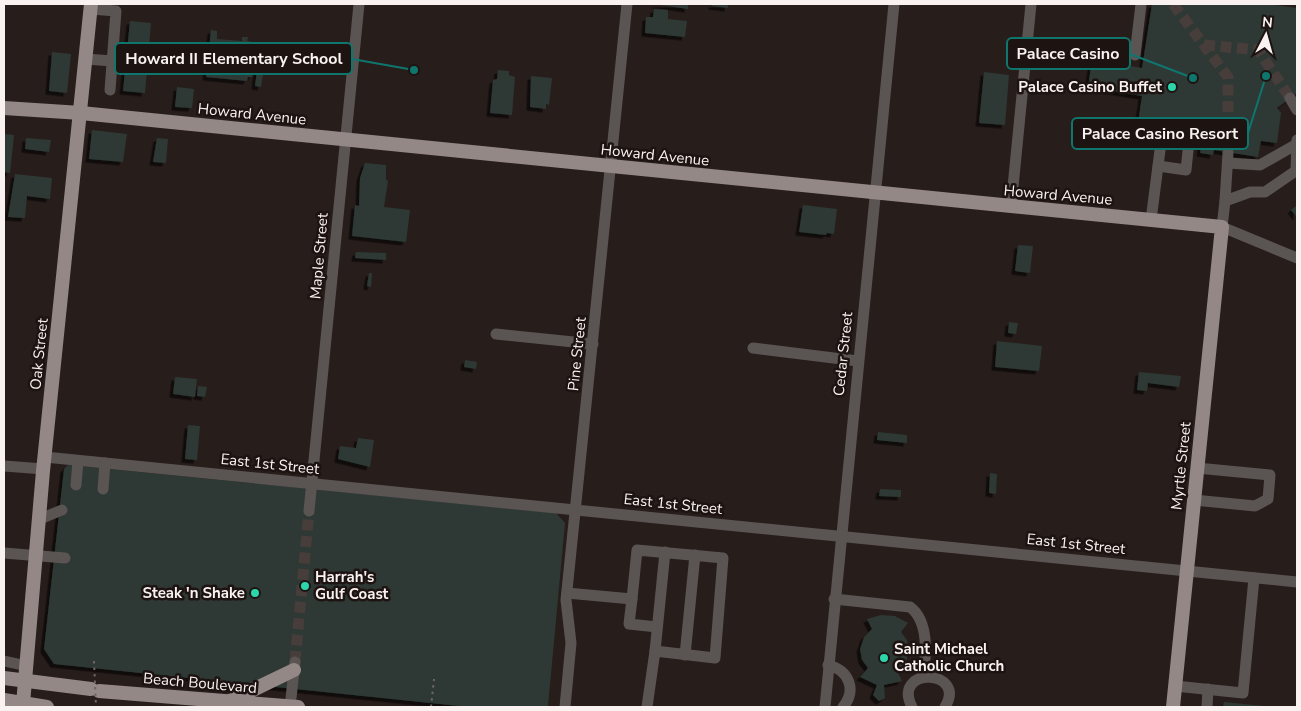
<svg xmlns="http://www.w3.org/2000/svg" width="1301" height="711" viewBox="0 0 1301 711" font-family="'Nunito Sans',sans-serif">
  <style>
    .building { fill: #2d3934; filter: url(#shadow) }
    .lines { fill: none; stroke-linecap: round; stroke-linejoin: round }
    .minor-tunnel { stroke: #473d3b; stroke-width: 11; stroke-dasharray: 11 5.5; stroke-linecap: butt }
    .path { stroke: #6f6564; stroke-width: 2; stroke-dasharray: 2.5 4; stroke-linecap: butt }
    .minor { stroke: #5a5453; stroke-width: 11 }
    .major { stroke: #948886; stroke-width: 14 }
    .path-bridge { stroke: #6f6564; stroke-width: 2; stroke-dasharray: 2.5 4; stroke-linecap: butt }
    .poi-dot { fill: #2dd5ab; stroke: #1d1412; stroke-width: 2 }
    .labels { text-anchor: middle; stroke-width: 5; stroke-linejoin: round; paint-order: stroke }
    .poi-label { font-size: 15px; font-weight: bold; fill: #faf2f1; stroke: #1d1412; text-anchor: end }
    .street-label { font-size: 15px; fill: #faf2f1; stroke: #1d1412 }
    .leader { fill: none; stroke: #0f766e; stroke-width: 2 }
    .callout-dot { fill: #0f766e; stroke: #1d1412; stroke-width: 2 }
    .callout { fill: #1d1412; stroke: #0f766e; stroke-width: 2 }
    .callout-label { font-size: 16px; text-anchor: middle; font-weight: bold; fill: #faf2f1 }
  </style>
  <defs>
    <filter id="shadow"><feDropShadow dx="-3.5" dy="3.5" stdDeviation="0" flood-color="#0009"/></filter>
  </defs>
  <rect width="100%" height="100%" fill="#271d1b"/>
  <g class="building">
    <path d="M653,4H688V9Z"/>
    <path d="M712,4H728V8L712,6Z"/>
    <path d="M1152,4H1268L1297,8V93L1277,108L1281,113L1277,143L1261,141L1258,157L1214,150L1213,155L1200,153L1201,147L1196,146L1199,133L1138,123L1142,96L1088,87L1092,60L1142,68Z"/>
    <path d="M654,9L668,10V19L687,21L685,37L645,33L646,17H653Z"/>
    <path d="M130,21L151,23L145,93L123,91Z"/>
    <path d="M211,30L217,31V39L242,41V37H248L247,41L252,42L249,71L253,72L252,77H248L247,81L206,77Z"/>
    <path d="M52,52L71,54L67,93L49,91Z"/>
    <path d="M259,54H266L261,87L255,86Z"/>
    <path d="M498,70L509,71V75L515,77L512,115L490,113L493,80L497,79Z"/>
    <path d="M984,72L1009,75L1005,125L979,123Z"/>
    <path d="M531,76L552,78L549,105L546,104V109L530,107Z"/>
    <path d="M177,87L194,89L192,108L175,107Z"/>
    <path d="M92,130L127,134L123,162L89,159Z"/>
    <path d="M4,134L14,135L10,173L4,172Z"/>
    <path d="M26,138L51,140L49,152L25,149Z"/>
    <path d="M157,138L168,139L166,163L153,162Z"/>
    <path d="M365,163L386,165V180L388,181L384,207L410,210L406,242L352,236L355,205L359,206L360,178Z"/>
    <path d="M15,174L52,178L50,199L27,196L25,218L8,217Z"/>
    <path d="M803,205L837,209L834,234L827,233L826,235L799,232Z"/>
    <path d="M1297,205V217L1291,210Z"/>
    <path d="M1018,245L1033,246L1030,273L1015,271Z"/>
    <path d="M356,252L386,253V260L355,258Z"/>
    <path d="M369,273H372L371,287L367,286Z"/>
    <path d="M1009,322L1018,323L1016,334L1008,333Z"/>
    <path d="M997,341L1042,346L1039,371L995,367Z"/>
    <path d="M465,360L477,362L476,369L464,367Z"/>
    <path d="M1139,372L1181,376L1179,387L1148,383L1147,391L1137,390Z"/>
    <path d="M175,377L197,379L195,397L173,394Z"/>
    <path d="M198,386L207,387L205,397L197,396Z"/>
    <path d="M188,425L200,426L197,460L185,459Z"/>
    <path d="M878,432L907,435V443L877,440Z"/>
    <path d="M358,438L374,440L370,467L338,459L340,446L356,448Z"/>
    <path d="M68,465L556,513L565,523L548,706L469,707L54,664L44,649L64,469Z"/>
    <path d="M990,473L997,474L996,494L989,493Z"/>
    <path d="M880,489L901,490V497L879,496Z"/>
    <path d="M881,615L895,616L908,623L901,632L907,640L909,651L906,662L897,671L902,681L884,685L885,698L879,701L873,695L877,685L860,677L868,668L862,660L860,649L864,637L872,629L867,619Z"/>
    <path d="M1224,702L1264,706V707H1223Z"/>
  </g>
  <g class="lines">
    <g class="minor-tunnel">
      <path d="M1173,4L1228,77V153"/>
      <path d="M1204,45L1258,50L1290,98"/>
      <path d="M295,662L309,511"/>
    </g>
    <path class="path" d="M431,707L434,679"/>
    <g class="minor">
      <path d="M91,9L116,11L110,90"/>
      <path d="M1135,55L1141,4"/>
      <path d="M86,59L112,61"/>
      <path d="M1290,98L1297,110"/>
      <path d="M1228,163L1260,165L1297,144"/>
      <path d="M1158,166L1186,170L1190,131"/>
      <path d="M1297,170L1265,192H1250L1225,201L1222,227L1297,258"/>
      <path d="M1296,171L1297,140"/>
      <path d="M1225,201L1228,153"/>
      <path d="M1011,207L1031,4"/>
      <path d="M1151,220L1163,127"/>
      <path d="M496,334L593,344"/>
      <path d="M753,348L858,361"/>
      <path d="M45,457L1297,582"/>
      <path d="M4,466L44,469"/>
      <path d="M76,485L78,461"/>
      <path d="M103,489L105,463"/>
      <path d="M1194,500L1255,506L1268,499L1270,475L1197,468"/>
      <path d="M309,511L359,4"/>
      <path d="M40,519L62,510"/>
      <path d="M4,553L65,558"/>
      <path d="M567,593L632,599L637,550L723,558L715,658L655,651L647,707"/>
      <path d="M632,599L629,624L657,627"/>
      <path d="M834,599L910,607C929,621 927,656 922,677"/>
      <path d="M655,651L665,552"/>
      <path d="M685,655L695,555"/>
      <path d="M4,661L27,666"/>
      <path d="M828,665C849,670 857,690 843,707"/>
      <path d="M1175,686L1243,693L1254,578"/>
      <path d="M290,707L295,662"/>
      <path d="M565,707L571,643L566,600L627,4"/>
      <path d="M825,707L894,4"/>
      <path d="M912,707C891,666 968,669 945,707"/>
      <path d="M1207,707L1208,689"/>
    </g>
    <g class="major">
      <path d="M4,108L81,113L1222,227L1173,707"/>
      <path d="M4,678L91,689"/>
      <path d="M99,691L298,707"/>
      <path d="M4,700L47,707"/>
      <path d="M230,701L294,670"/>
      <path d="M23,704L43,471L91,4"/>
    </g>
    <path class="path-bridge" d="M94,661L96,707"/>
  </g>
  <g class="poi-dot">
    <circle cx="1172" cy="87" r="5"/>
    <circle cx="305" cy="586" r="5"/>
    <circle cx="255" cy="593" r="5"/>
    <circle cx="884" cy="658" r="5"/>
  </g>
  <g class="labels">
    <g class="poi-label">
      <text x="1162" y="92">Palace Casino Buffet</text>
      <text x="315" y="582" text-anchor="start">Harrah's<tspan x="315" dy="17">Gulf Coast</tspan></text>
      <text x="245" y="598">Steak 'n Shake</text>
      <text x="894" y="654" text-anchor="start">Saint Michael<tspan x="894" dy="17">Catholic Church</tspan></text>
    </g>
    <g class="street-label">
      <text transform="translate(252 114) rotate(6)" y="5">Howard Avenue</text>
      <text transform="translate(655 155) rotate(6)" y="5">Howard Avenue</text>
      <text transform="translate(1058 195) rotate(5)" y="5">Howard Avenue</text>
      <text transform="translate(319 256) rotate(-85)" y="5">Maple Street</text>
      <text transform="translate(39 354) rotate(-84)" y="5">Oak Street</text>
      <text transform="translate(577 354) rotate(-84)" y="5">Pine Street</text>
      <text transform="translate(843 354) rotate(-84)" y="5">Cedar Street</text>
      <text transform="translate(270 464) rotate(6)" y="5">East 1st Street</text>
      <text transform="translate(1181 466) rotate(-84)" y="5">Myrtle Street</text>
      <text transform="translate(673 504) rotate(6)" y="5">East 1st Street</text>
      <text transform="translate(1076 544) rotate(6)" y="5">East 1st Street</text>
      <text transform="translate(200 683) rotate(5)" y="5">Beach Boulevard</text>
    </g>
  </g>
  <path class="leader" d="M1193 78L1130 54M414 70L352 59M1266 76L1248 133"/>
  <g class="callout-dot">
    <circle cx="1193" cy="78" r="5"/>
    <circle cx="414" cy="70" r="5"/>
    <circle cx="1266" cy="76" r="5"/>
  </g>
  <g class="callout">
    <rect x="1007" y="38" width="123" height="31" rx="5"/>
    <rect x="115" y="43" width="237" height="31" rx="5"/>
    <rect x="1072" y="118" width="176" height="31" rx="5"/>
  </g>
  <g class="callout-label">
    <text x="1068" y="59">Palace Casino</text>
    <text x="234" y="64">Howard II Elementary School</text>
    <text x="1160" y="139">Palace Casino Resort</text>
  </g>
  <rect width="1301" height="711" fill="none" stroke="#faf2f1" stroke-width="10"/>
  <g transform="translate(1266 35) rotate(6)" stroke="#1d1412" stroke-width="4" paint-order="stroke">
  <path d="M0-4L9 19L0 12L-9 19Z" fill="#faf2f1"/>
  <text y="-8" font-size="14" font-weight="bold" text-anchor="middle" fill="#faf2f1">N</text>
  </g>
</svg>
